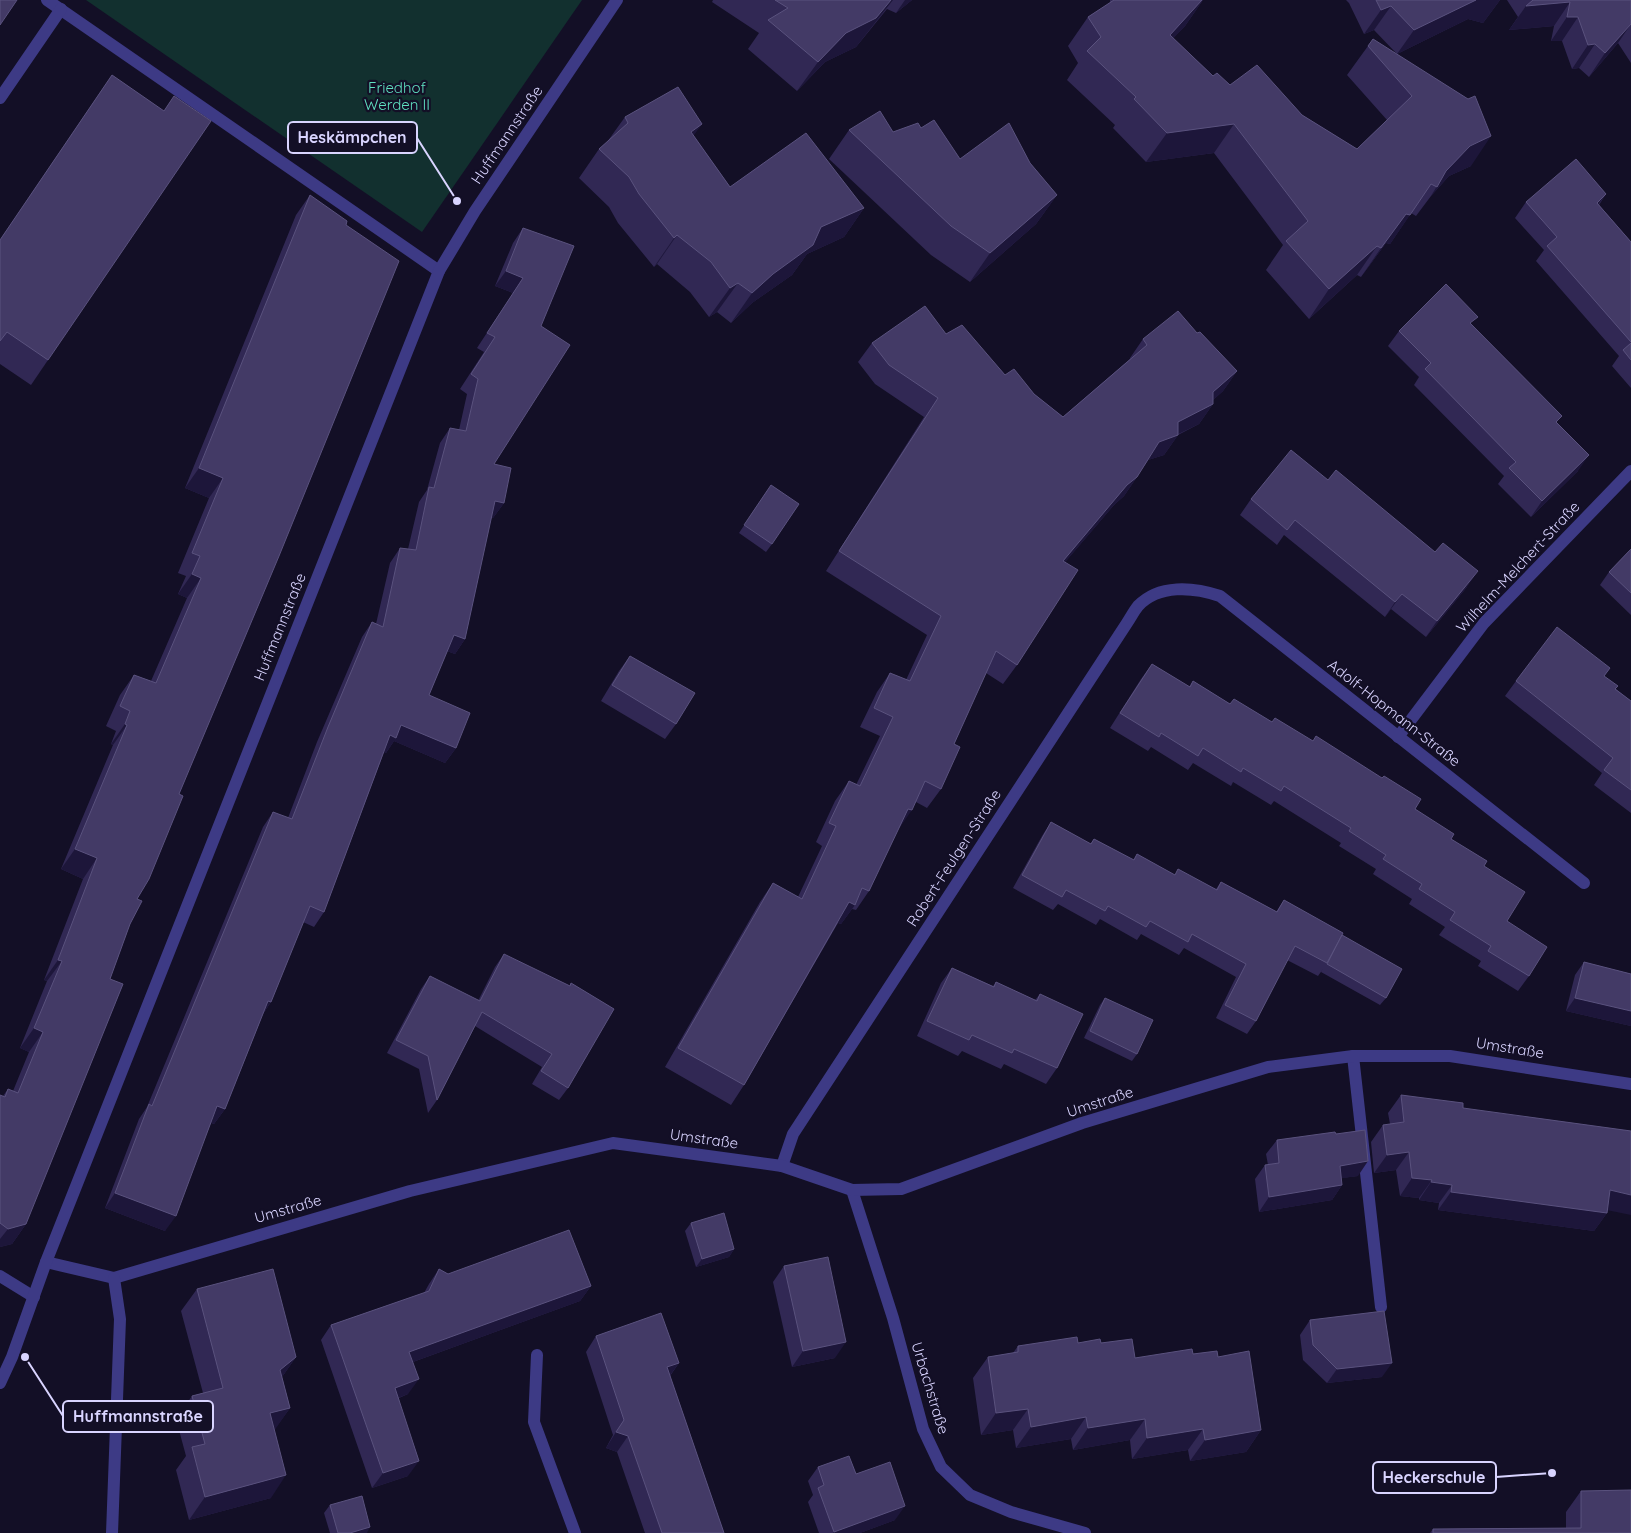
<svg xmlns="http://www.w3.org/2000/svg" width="1631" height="1533" viewBox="0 0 1631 1533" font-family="Quicksand,sans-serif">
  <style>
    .green { fill: #12302f }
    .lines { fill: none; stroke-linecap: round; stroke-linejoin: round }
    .service { stroke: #3d3a85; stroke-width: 12 }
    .minor { stroke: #3d3a85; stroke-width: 12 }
    .wall { fill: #312854 }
    .shaded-wall { fill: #1d163a }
    .building { fill: #433a66; stroke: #5a527e }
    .labels { text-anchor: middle; stroke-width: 4.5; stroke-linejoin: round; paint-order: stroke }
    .park-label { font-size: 15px; fill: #5fe0c0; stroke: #130f26 }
    .street-label { font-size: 15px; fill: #d9d4ff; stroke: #130f26 }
    .leader { fill: none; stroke: #d9d4ff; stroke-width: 2 }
    .callout-dot { fill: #d9d4ff; stroke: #130f26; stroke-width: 2 }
    .callout { fill: #130f26; stroke: #d9d4ff; stroke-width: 2 }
    .callout-label { font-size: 16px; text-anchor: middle; font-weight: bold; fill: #d9d4ff }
  </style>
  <rect width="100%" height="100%" fill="#130f26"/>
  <path class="green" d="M86,0H582L422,232Z"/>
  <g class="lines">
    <path class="service" d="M1353,1056L1381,1307"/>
    <g class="minor">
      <path d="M47,0L439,271"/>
      <path d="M0,98L61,9"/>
      <path d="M1398,737L1484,623L1631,471"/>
      <path d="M782,1166L793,1134L1127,623C1131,617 1134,611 1138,606C1159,584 1193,587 1220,596L1584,883"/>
      <path d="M852,1190L893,1318L923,1429L941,1467L970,1495L1011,1512L1085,1533"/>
      <path d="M46,1262L114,1278L410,1191L613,1143L782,1166L852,1190L901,1189L1082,1123L1268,1067L1353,1056H1450L1631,1084"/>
      <path d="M0,1276L34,1297"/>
      <path d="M537,1355L534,1422L575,1533"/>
      <path d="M0,1383L12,1357L46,1262L439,271L475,211L617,0"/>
      <path d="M112,1533L120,1319L114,1278"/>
    </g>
  </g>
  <g class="wall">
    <path d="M713,0H912L896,13L887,9L856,47L825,62L797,91L748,49L759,33L712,2Z"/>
    <path d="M1110,0H1203L1185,26L1173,38L1213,76L1230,85L1302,115L1357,149L1387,120L1347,75L1368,46L1373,39L1471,166L1449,176L1431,196L1416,216L1411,213L1390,244L1386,243L1361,277L1357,275L1309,319L1266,270L1283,245L1214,153L1146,162L1113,128L1115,125L1067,80L1078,63L1068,46L1088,17L1110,3Z"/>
    <path d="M1346,0H1500L1483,23L1468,19L1397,54L1374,30L1364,34L1349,3Z"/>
    <path d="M1507,0H1631V63L1618,43L1589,77L1579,68L1572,69L1562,41H1551L1554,26L1509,30L1518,17Z"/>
    <path d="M112,75L48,360L31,385L0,364V240Z"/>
    <path d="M625,117L702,124L693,135L730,187L864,208L844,237L807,254L792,275L752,303L731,323L717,312L709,317L690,292L657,264L654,267L618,223L609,207L579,178L599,149L607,142Z"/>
    <path d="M921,128L960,159L1030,163L1057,195L1036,224L970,282L931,255L829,159L849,130L893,132Z"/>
    <path d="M1606,194L1599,205L1631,242V388L1612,366L1619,356L1536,261L1544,250L1515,218L1526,202Z"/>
    <path d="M310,195L346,225L179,794L137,899L130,924L110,979L26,1224L12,1244L0,1247V1095L3,1096L8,1089L13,1091L29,1052L20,1048L47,981L44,980L83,879L61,869L113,745L111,744L116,731L106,726L120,695L134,675L151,681L187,598L178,594L186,576L178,573L209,498L185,488L296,215Z"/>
    <path d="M523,228L541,326L494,464L504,503L493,518H491L465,639L455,654L447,651L429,695L456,748L445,763L394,741L386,753L384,752L324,912L314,927L303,922L271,1002L263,1014L225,1109L214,1124L211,1123L165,1231L105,1208L139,1119L147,1107L263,827L273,812L288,818L317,742L362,637L372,622L376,624L390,563L400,548L408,549L419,502L427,490L440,443L450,428L459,430L467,394L460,389L484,352L477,348L513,293L495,286L513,243Z"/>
    <path d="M1472,325L1557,424L1578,471L1531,517L1498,484L1504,476L1414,385L1419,377L1388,346L1399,331Z"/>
    <path d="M1197,333L1237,371L1223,391L1213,400V404L1199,424L1178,435L1164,455L1148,460L1137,477L1124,496L1114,505L1065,562L1017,665L1003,684L986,673L954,744L941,789L927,808L916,802L898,829L869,891L856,910L852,909L841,924L838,923L744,1085L731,1105L665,1067L760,902L773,883L798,897L822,846L816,842L835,801L849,781L856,785L880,736L860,727L877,692L890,673L906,680L927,635L826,571L924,417L875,384L858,362L872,343L946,334L1005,375L1034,394L1063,417L1130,359V358L1143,339Z"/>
    <path d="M1328,480L1467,587L1426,637L1391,609L1385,617L1284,535L1277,545L1240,515L1251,499Z"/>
    <path d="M771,485L772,544L766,552L739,533Z"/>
    <path d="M1631,549V615L1600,585L1609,572Z"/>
    <path d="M630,656L676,724L665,739L601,701L619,671Z"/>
    <path d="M1152,664L1189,687L1193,681L1230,704L1272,722L1415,809L1484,866L1529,976L1518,991L1478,966L1481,961L1439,935L1445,927L1409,904L1412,899L1373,874L1376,869L1339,846L1341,843L1274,801L1271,805L1233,782L1231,786L1193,763L1188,770L1151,747L1148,751L1110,728L1141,679Z"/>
    <path d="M1610,668L1604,676L1616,689L1631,701V813L1594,785L1602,773L1505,696L1516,681Z"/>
    <path d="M1051,822L1090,844L1094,839L1133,860L1137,854L1174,875L1216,889L1221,882L1276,912L1284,900L1342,935L1386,998L1380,1005L1321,972L1323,969L1318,976L1287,960L1256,1021L1247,1034L1216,1018L1236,977L1184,948L1179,955L1141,934L1137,940L1100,919L1096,925L1058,904L1053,910L1013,888L1042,836Z"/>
    <path d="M504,954L568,1088L559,1100L532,1084L542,1067L475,1026L437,1100L428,1113L419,1069L387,1053L421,989L430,976L478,1001L495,967Z"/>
    <path d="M1584,962L1631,974V1026L1566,1011L1575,975Z"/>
    <path d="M952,968L993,986L996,982L1035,1000L1040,994L1057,1068L1046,1084L1004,1064L1001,1069L962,1051L958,1056L917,1036L941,983Z"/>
    <path d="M1105,998L1137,1054L1132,1061L1084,1038L1100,1005Z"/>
    <path d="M1401,1095L1463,1108L1607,1210V1213L1594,1231L1438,1210L1439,1203L1419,1200V1198L1400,1196L1396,1170L1374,1173L1371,1142L1383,1125L1390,1124L1388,1113Z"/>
    <path d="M1336,1134L1358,1176L1341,1178L1342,1185L1332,1200L1259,1212L1255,1179L1265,1165H1268L1266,1154L1277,1140Z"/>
    <path d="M691,1223L734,1249L729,1257L696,1267L685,1231Z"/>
    <path d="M784,1266L835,1358L792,1367L773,1282Z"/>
    <path d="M439,1269L448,1274L591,1286L580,1301L413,1362L408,1394L399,1398L408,1476L372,1488L321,1340L331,1325L424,1293L429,1284Z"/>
    <path d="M197,1289L296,1357L282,1377L290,1408L274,1430L271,1498L189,1520L176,1470L186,1456L176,1419L192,1396L203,1393L181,1311Z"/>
    <path d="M1310,1320L1382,1377L1327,1383L1303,1360L1300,1335Z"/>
    <path d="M596,1336L679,1363L670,1376L724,1533H645L617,1452L606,1448L613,1435L586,1352Z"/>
    <path d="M1078,1343H1101L1135,1358L1193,1354L1218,1357L1261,1430L1246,1452L1190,1461L1188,1450L1132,1459L1130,1440L1073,1450L1071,1439L1016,1448L1013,1430L981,1435L973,1378L988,1357L1013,1353L1018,1346Z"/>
    <path d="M818,1467L856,1474L895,1520L860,1533H819L808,1502L813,1495L808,1481Z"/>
    <path d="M1581,1491L1631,1533H1430L1433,1529L1566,1528V1512Z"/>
    <path d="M330,1505L367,1533H330L324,1513Z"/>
  </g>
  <g class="shaded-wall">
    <path d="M891,0H893L856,47L825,62L797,91L818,62L846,33Z"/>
    <path d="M905,0H912L896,13Z"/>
    <path d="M1202,0H1203L1185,26L1149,64L1170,35Z"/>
    <path d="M1476,0H1500L1483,23L1468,19L1397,54L1414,30Z"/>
    <path d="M1570,2L1554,26L1509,30L1526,6Z"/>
    <path d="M1391,6L1374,30L1364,34L1381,10Z"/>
    <path d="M1567,17H1578L1562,41H1551Z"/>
    <path d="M1631,24L1618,43L1589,77L1605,53Z"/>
    <path d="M1595,44L1579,68L1572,69L1588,45Z"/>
    <path d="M702,124L681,153L691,132Z"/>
    <path d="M1234,124L1214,153L1146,162L1167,133Z"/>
    <path d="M1491,136L1471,166L1449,176L1431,196L1446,171L1470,146Z"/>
    <path d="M1606,194L1595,209L1597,203Z"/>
    <path d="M1057,195L1036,224L970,282L990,253Z"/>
    <path d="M864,208L844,237L807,254L792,275L752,303L731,323L752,293L821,227Z"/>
    <path d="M1406,214L1410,215L1390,244L1386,243L1361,277L1381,248Z"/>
    <path d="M677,235L657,264L654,267L674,238Z"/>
    <path d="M1377,246L1357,275L1309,319L1329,289Z"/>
    <path d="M506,271L523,278L513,293L495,286Z"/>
    <path d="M738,283L717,312L709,317L730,288Z"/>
    <path d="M1237,371L1223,391L1202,410L1213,404L1199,424L1172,437L1178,435L1164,455L1145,461L1159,442L1178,422L1213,392Z"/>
    <path d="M1589,455L1578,471L1531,517L1542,501Z"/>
    <path d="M199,468L223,478L209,498L185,488Z"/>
    <path d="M1137,477L1124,496L1114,505L1050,580L1063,561L1127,485Z"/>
    <path d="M495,501L504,503L493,518L484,516Z"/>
    <path d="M1478,571L1467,587L1426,637L1437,621Z"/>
    <path d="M192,574L201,578L187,598L178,594Z"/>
    <path d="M1402,594L1391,609L1385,617L1395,602Z"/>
    <path d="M454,635L465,639L455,654L444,650Z"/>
    <path d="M125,724L127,725L113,745L111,744Z"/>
    <path d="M401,725L456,748L445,763L394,741L386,753L379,750L390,735Z"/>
    <path d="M908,809L912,810L898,830Z"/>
    <path d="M75,849L97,858L83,879L61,869Z"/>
    <path d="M849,902L855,905L841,924L836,922Z"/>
    <path d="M58,960L62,961L47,981L44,980Z"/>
    <path d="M1575,998L1631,1011V1026L1566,1011Z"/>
    <path d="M268,1001L271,1002L261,1017Z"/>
    <path d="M34,1028L43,1032L29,1052L20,1048Z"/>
    <path d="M217,1106L225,1109L214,1124L207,1121Z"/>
    <path d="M1409,1152L1396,1170L1374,1173L1387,1155Z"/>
    <path d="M1368,1161L1358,1176L1330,1180L1340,1166Z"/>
    <path d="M1412,1178L1432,1180L1419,1198L1400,1196Z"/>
    <path d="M1431,1182L1452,1185L1439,1203L1419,1200Z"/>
    <path d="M1342,1185L1332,1200L1259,1212L1269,1197Z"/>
    <path d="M1610,1190L1631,1195V1215L1597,1208Z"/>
    <path d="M1451,1192L1607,1213L1594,1231L1438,1210Z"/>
    <path d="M115,1193L176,1216L165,1231L105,1208Z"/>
    <path d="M26,1224L12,1244L0,1247V1239L8,1229Z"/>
    <path d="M734,1249L729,1257L696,1267L702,1259Z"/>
    <path d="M591,1286L580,1301L399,1367L409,1352Z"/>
    <path d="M846,1342L835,1358L792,1367L803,1351Z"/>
    <path d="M296,1357L280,1380V1370Z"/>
    <path d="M679,1363L668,1378L667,1367Z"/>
    <path d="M1392,1363L1382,1377L1327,1383L1337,1369Z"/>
    <path d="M419,1379L408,1394L385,1403L395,1388Z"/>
    <path d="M290,1408L274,1431L270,1413Z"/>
    <path d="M1028,1409L1013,1430L981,1435L996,1413Z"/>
    <path d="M1086,1417L1071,1439L1016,1448L1031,1427Z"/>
    <path d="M1145,1419L1130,1440L1073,1450L1088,1428Z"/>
    <path d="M1203,1429L1188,1450L1132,1459L1147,1438Z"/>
    <path d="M1261,1430L1246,1452L1190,1461L1205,1440Z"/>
    <path d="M616,1432L628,1436L617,1452L606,1448Z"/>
    <path d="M419,1461L408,1476L372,1488L383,1473Z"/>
    <path d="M286,1475L271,1498L189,1520L205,1497Z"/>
    <path d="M905,1506L895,1520L860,1533H833L834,1532Z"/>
    <path d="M370,1527L367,1533H350Z"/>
  </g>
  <g class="building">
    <path d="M0,0H17L0,25Z"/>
    <path d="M775,0H891L876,18L846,33L818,62L768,20L788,8Z"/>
    <path d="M1114,0H1202L1170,35L1213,76L1217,73L1230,85L1257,65L1302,115L1357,149L1412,96L1368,46L1373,39L1468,99L1475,96L1491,136L1470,146L1446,171L1437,187L1431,184L1410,215L1406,214L1381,248L1377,246L1329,289L1286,241L1308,221L1234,124L1167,133L1134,99L1136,97L1087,51L1101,37L1088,17Z"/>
    <path d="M1376,0H1476L1414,30L1391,6L1381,10Z"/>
    <path d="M1533,0H1631V24L1605,53L1595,44L1588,45L1578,17H1567L1570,2L1526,6Z"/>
    <path d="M112,75L164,111L174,96L211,121L48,360L7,332L0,341V240Z"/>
    <path d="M678,87L702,124L691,132L730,187L806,133L864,208L821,227L813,245L773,274L752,293L738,283L730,288L711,262L677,235L674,238L639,194L629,177L599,149L628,123L625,117Z"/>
    <path d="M880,111L893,132L918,123L921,128L934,120L960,159L1009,123L1030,163L1057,195L990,253L951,226L849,130Z"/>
    <path d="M1576,159L1606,194L1597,203L1631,242V342L1547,246L1557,237L1526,202Z"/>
    <path d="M310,195L347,221L346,225L399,261L279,556L179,794L183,796L149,879L137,899L142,901L130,924L110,979L123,984L26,1224L8,1229L0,1223V1095L5,1097L8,1089L18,1093L43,1032L34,1028L62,961L58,960L97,858L75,849L127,725L125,724L130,711L120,706L134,675L156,683L201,578L192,574L200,556L192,553L223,478L199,468Z"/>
    <path d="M523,228L574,246L541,326L570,345L494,464L511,468L504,503L495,501L465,639L454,635L429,695L470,713L456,748L401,725L396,738L390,735L324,912L310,906L271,1002L268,1001L225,1109L217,1106L176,1216L115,1193L149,1104L152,1106L273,812L292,819L328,727L372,622L383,627L400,548L416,550L429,487L434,488L450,428L466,431L478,379L471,374L495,337L487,333L523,278L506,271Z"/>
    <path d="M1446,284L1478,317L1470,323L1562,416L1556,422L1589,455L1542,501L1509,468L1516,462L1425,369L1431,363L1399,331Z"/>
    <path d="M925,306L946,334L962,325L1005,375L1014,369L1034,394L1063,417L1147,345L1143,339L1178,311L1197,333L1200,332L1237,371L1213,392V404L1178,422V435L1159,442L1137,477L1127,485L1063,561L1078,570L1017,665L996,651L954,744L960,747L941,789L925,781L912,810L908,809L869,891L862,888L855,905L849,902L744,1085L678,1048L773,883L802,899L836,826L829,823L849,781L860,786L893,717L874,708L890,673L910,681L941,616L839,551L938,398L889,365L872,343Z"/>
    <path d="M1631,343V360L1623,350Z"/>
    <path d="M1291,450L1328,480L1336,470L1435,552L1443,543L1478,571L1437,621L1402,594L1395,602L1295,520L1287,530L1251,499Z"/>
    <path d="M771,485L799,504L772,544L744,525Z"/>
    <path d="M1631,549V593L1609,572Z"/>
    <path d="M1557,627L1610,668L1604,676L1618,686L1615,689L1631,701V790L1604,770L1613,758L1516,681Z"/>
    <path d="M630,656L695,693L676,724L612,685Z"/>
    <path d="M1152,664L1190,687L1193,681L1230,704L1234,699L1272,722L1275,718L1313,741L1316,736L1382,778L1384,776L1421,799L1415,809L1454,834L1451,839L1487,861L1484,866L1525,892L1507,921L1547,947L1529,976L1488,951L1491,946L1450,920L1455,912L1419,889L1422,884L1383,859L1386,855L1349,831L1351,828L1284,786L1281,791L1243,768L1241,772L1203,748L1198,756L1161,733L1159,737L1120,713Z"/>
    <path d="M1051,822L1091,844L1094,839L1134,860L1137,854L1175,875L1178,869L1217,890L1221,882L1277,912L1284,900L1343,933L1327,963L1295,946L1256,1021L1225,1005L1246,964L1192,934L1188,942L1150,921L1146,927L1108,906L1105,911L1066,890L1062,897L1022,875Z"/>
    <path d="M1342,935L1402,969L1386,998L1327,964Z"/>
    <path d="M504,954L570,986L571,983L614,1009L568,1088L541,1071L552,1054L482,1012L437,1100L428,1056L396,1040L430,976L480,1001Z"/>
    <path d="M1584,962L1631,974V1011L1575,998Z"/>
    <path d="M952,968L994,987L996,982L1037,1001L1040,994L1083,1014L1057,1068L1014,1049L1012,1053L972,1035L969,1040L927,1021Z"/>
    <path d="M1105,998L1153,1020L1137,1054L1090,1031Z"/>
    <path d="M1401,1095L1463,1103V1108L1631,1131V1195L1610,1190L1607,1213L1451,1192L1452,1185L1431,1182L1432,1180L1412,1178L1409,1152L1387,1155L1383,1125L1404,1122Z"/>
    <path d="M1365,1130L1368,1161L1340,1166L1342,1185L1269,1197L1265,1165L1279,1163L1277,1140L1335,1132L1336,1134Z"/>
    <path d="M724,1213L734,1249L702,1259L691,1223Z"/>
    <path d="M569,1230L591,1286L409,1352L419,1379L395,1388L419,1461L383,1473L331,1325L429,1291L439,1269L448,1274Z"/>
    <path d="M828,1257L846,1342L803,1351L784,1266Z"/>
    <path d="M273,1269L296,1357L280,1370L290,1408L270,1413L286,1475L205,1497L192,1447L205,1444L192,1396L223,1388L197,1289Z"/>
    <path d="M1384,1311L1392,1363L1337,1369L1313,1345L1310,1320Z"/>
    <path d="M661,1313L679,1363L667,1367L724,1533H662L628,1436L616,1432L624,1420L596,1336Z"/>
    <path d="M1077,1337L1078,1343L1100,1339L1101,1343L1132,1339L1135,1358L1192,1349L1193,1354L1217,1351L1218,1357L1249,1351L1261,1430L1205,1440L1203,1429L1147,1438L1145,1419L1088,1428L1086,1417L1031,1427L1028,1409L996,1413L988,1357L1018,1352V1346Z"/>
    <path d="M849,1456L856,1474L890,1462L905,1506L834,1532L818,1488L824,1485L818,1467Z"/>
    <path d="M1631,1490V1533H1433V1529L1581,1528V1491Z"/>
    <path d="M362,1496L370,1527L350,1533H338L330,1505Z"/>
  </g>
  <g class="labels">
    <g class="park-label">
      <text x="397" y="93">Friedhof<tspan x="397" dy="17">Werden II</tspan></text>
    </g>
    <g class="street-label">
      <text transform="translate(507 135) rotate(-56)" y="5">Huffmannstraße</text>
      <text transform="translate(1518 567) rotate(-47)" y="5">Wilhelm-Melchert-Straße</text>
      <text transform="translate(280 627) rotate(-68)" y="5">Huffmannstraße</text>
      <text transform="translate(1394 713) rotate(38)" y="5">Adolf-Hopmann-Straße</text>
      <text transform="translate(954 858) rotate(-57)" y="5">Robert-Feulgen-Straße</text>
      <text transform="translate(1510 1048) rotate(9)" y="5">Umstraße</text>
      <text transform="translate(1100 1102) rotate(-18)" y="5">Umstraße</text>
      <text transform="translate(704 1139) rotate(8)" y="5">Umstraße</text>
      <text transform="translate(288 1209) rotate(-16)" y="5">Umstraße</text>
      <text transform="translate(930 1388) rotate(73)" y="5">Urbachstraße</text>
    </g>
  </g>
  <path class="leader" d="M457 201L417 138M25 1357L63 1416M1552 1473L1496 1477"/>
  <g class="callout-dot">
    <circle cx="457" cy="201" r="5"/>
    <circle cx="25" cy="1357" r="5"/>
    <circle cx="1552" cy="1473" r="5"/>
  </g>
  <g class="callout">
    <rect x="288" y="122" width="129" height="31" rx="5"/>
    <rect x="63" y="1401" width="150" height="31" rx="5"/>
    <rect x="1373" y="1462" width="123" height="31" rx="5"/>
  </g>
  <g class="callout-label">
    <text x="352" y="143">Heskämpchen</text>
    <text x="138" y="1422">Huffmannstraße</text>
    <text x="1434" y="1483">Heckerschule</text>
  </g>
</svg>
